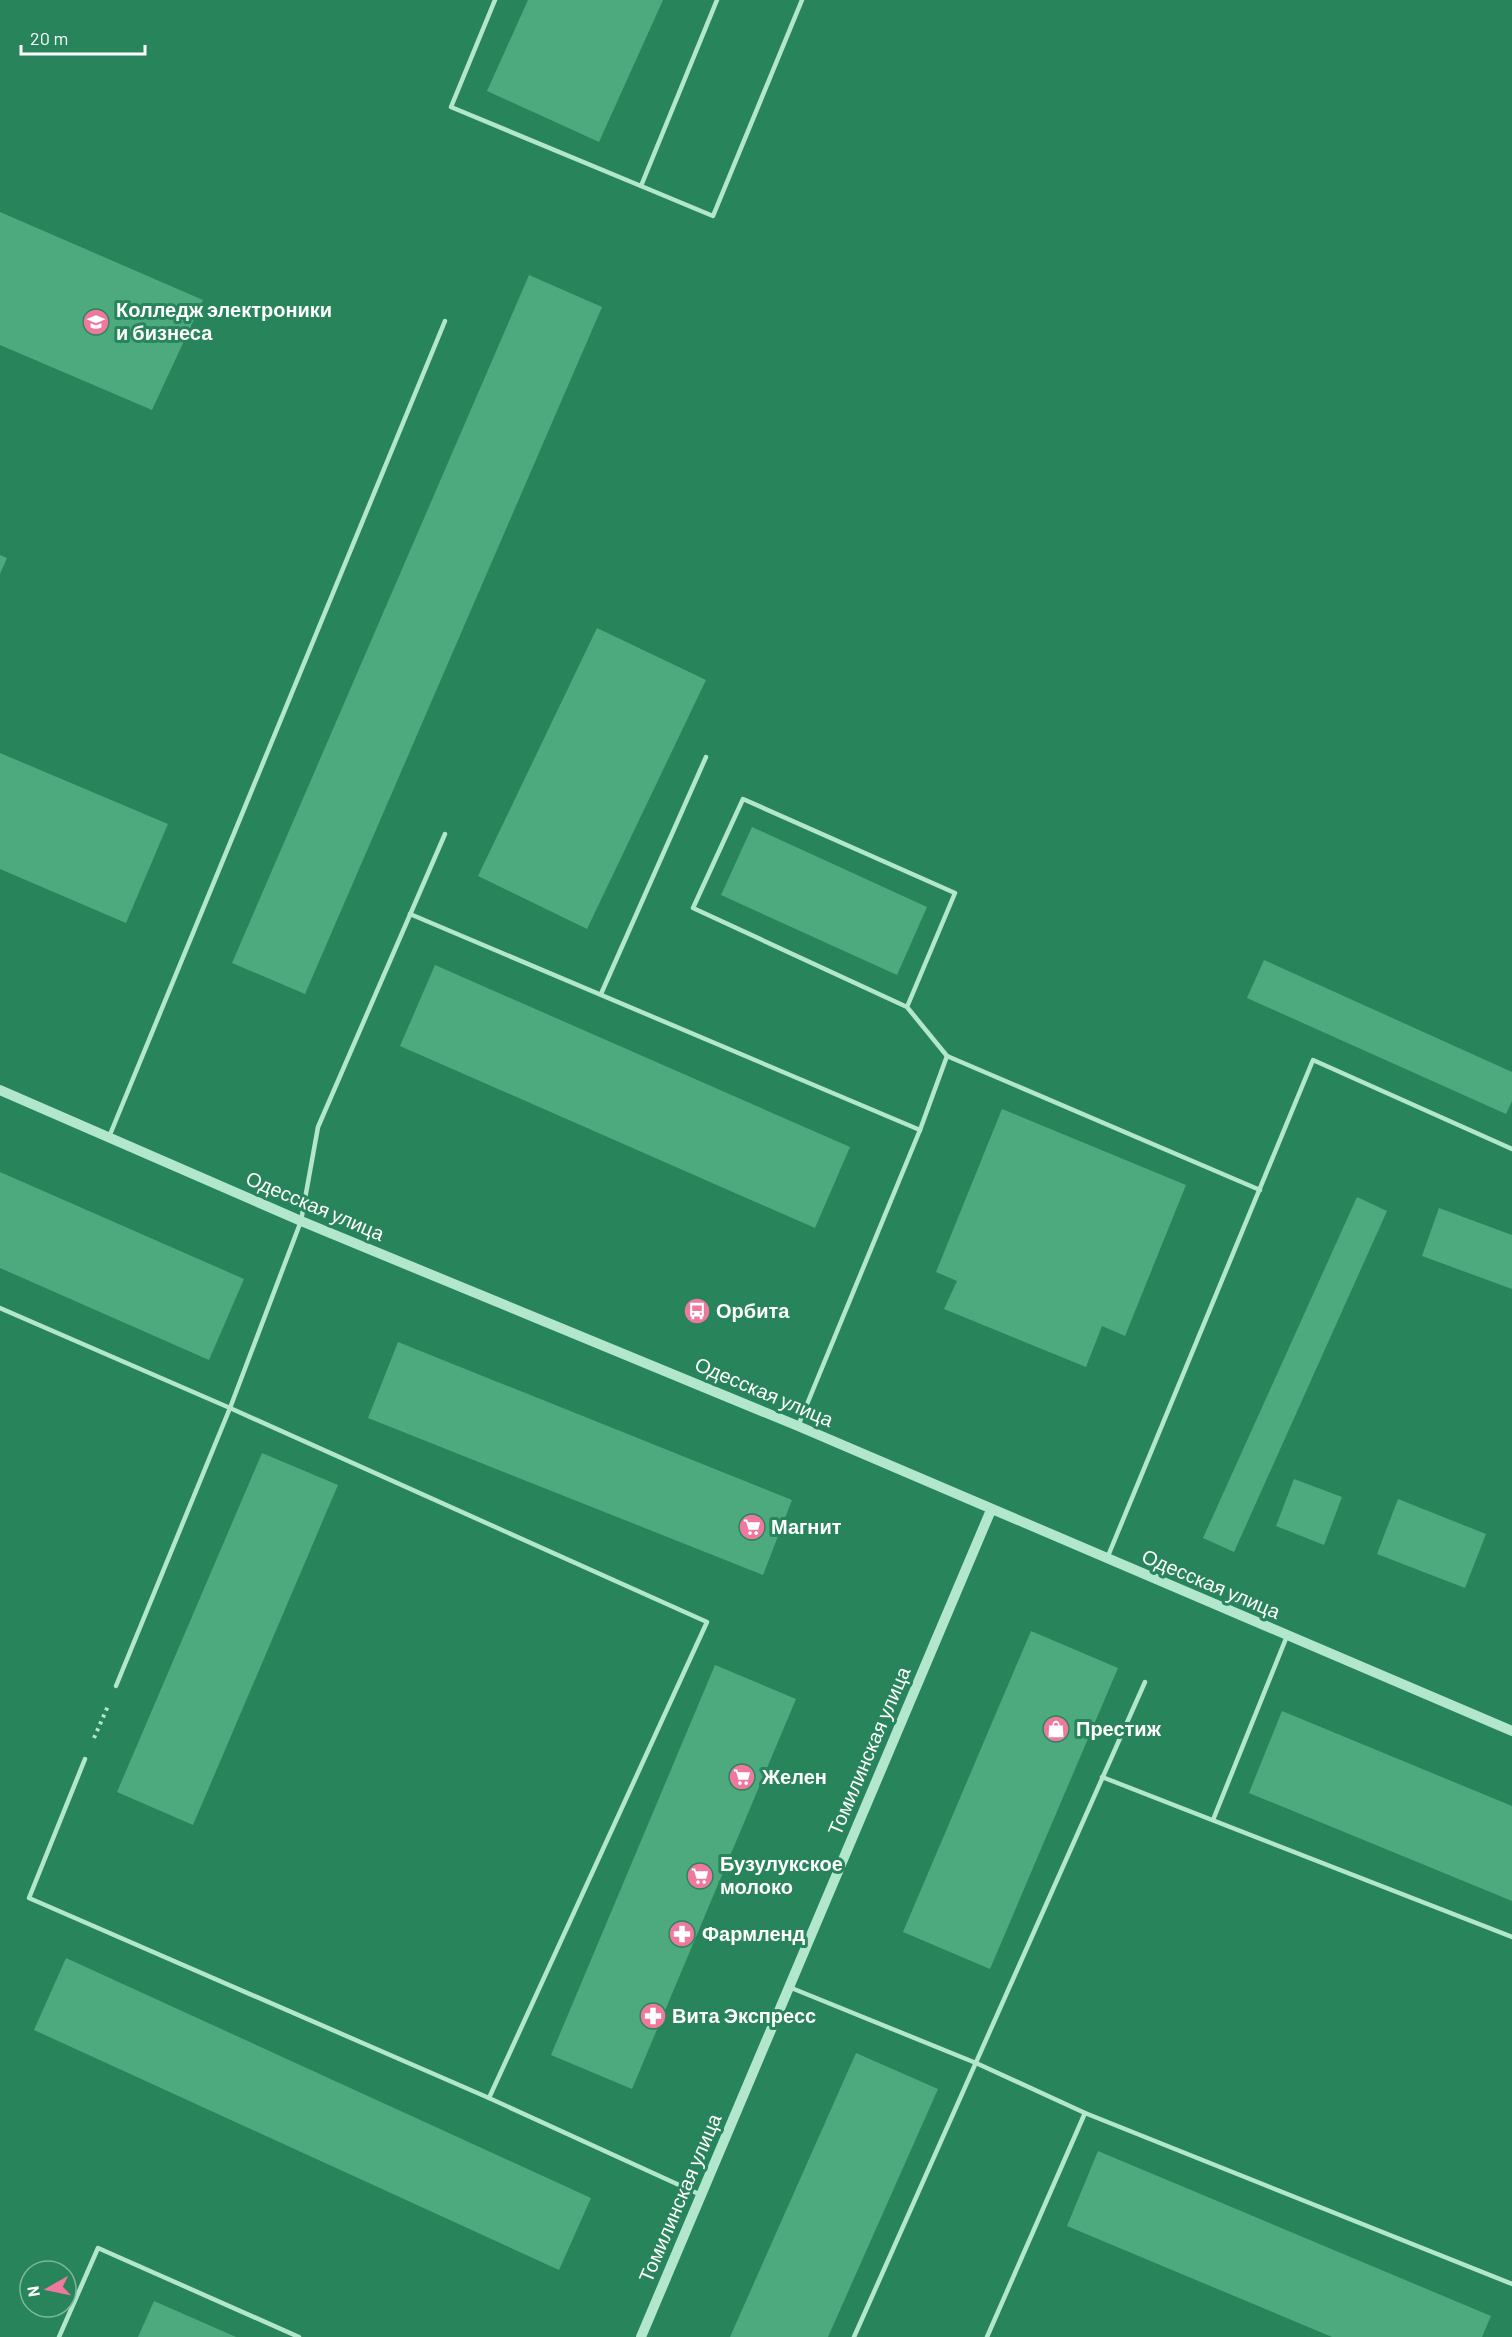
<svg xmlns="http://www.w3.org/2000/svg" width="1512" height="2337" viewBox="0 0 1512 2337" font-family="Barlow,sans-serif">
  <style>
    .building { fill: #4daa7e }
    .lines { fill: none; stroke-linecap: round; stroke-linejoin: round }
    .path { stroke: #b2e7ce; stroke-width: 4; stroke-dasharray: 3 4.5; stroke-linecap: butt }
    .service { stroke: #b2e7ce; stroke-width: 4.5 }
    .tertiary { stroke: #b2e7ce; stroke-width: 10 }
    .labels { text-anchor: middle; stroke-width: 6; stroke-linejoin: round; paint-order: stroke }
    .poi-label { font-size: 20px; font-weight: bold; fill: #fff; stroke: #28845a; text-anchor: start }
    .street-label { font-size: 20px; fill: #fff; stroke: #28845a }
  </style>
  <rect width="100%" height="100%" fill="#28845a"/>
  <g class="building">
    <path d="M528,0H663L599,142L487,91Z"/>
    <path d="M0,212L203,300L152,410L0,345Z"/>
    <path d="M529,275L602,307L305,994L232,963Z"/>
    <path d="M0,555L7,558L0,574Z"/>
    <path d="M597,628L706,680L587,929L478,876Z"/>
    <path d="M0,753L168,824L126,923L0,869Z"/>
    <path d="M752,827L927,907L897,975L721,895Z"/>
    <path d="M1264,960L1512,1072V1101L1506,1114L1247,998Z"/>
    <path d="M435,965L850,1147L815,1228L400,1046Z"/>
    <path d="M1002,1109L1186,1185L1125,1336L1102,1326L1086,1367L944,1309L957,1281L936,1272Z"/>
    <path d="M0,1172L244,1279L209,1360L0,1268Z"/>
    <path d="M1357,1197L1387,1211L1234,1552L1203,1538Z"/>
    <path d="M1439,1208L1512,1235V1289L1422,1256Z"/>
    <path d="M398,1342L792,1500L763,1575L368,1418Z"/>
    <path d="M262,1453L338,1485L193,1825L117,1792Z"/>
    <path d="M1294,1479L1342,1497L1324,1545L1276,1526Z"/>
    <path d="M1398,1499L1486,1534L1465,1588L1377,1554Z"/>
    <path d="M1031,1631L1118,1668L990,1969L903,1932Z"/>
    <path d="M715,1665L796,1699L632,2089L551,2055Z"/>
    <path d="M1282,1711L1512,1806V1901L1249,1793Z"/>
    <path d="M66,1958L591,2198L559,2270L34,2030Z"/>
    <path d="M856,2053L938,2089L828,2337H730Z"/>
    <path d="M1098,2151L1491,2316L1482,2337H1332L1067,2226Z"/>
    <path d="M154,2301L236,2337H138Z"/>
  </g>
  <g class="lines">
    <path class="path" d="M94,1738L108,1706"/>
    <g class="service">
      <path d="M495,0L451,107L641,186L717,0"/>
      <path d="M641,186L713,216L802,0"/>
      <path d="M410,914L920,1130"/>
      <path d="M601,994L706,757"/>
      <path d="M907,1007L955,893L743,799L693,908L907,1007L947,1056"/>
      <path d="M109,1137L445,321"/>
      <path d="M0,1308L230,1408L707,1622L489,2098"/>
      <path d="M798,1426L920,1130L947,1056L1260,1190"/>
      <path d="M1108,1556L1313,1060L1512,1149"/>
      <path d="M116,1686L230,1408L301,1221L318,1127L445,834"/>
      <path d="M85,1759L29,1898L489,2098L701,2195"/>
      <path d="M1102,1777L1512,1937"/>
      <path d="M1213,1820L1287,1636"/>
      <path d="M789,1987L976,2063L1085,2113L1512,2284"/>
      <path d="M59,2337L98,2248L299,2337"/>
      <path d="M854,2337L1145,1682"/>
      <path d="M987,2337L1085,2113"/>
    </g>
    <g class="tertiary">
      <path d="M0,1090L301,1221L798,1426L1512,1731"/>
      <path d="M641,2337L991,1510"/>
    </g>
  </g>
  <defs>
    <symbol id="university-disc" viewBox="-11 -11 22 22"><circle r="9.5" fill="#ef789e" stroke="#28845a"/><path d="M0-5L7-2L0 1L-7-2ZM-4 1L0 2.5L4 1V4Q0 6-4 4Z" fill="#fff"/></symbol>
    <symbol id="bus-disc" viewBox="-11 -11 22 22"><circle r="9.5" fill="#ef789e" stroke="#28845a"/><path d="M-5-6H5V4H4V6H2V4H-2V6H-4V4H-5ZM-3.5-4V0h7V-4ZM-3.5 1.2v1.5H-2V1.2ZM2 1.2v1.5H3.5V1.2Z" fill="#fff"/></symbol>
    <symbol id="supermarket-disc" viewBox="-11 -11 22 22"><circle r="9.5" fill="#ef789e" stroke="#28845a"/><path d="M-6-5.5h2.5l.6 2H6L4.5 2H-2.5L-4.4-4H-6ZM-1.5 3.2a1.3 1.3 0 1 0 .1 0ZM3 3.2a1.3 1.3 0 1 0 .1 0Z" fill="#fff"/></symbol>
    <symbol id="shop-disc" viewBox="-11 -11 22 22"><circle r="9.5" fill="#ef789e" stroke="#28845a"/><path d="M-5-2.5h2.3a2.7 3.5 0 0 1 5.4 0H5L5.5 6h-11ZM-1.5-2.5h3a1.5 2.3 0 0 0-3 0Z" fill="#fff"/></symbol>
    <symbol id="pharmacy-disc" viewBox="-11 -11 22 22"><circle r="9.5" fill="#ef789e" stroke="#28845a"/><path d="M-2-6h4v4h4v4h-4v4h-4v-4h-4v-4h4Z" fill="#fff"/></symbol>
  </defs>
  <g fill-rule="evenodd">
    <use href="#university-disc" x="81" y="307" width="30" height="30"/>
    <use href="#bus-disc" x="682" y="1296" width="30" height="30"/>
    <use href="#supermarket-disc" x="737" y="1512" width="30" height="30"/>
    <use href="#shop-disc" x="1041" y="1714" width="30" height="30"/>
    <use href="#supermarket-disc" x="727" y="1762" width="30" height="30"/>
    <use href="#supermarket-disc" x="685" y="1861" width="30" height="30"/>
    <use href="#pharmacy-disc" x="667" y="1919" width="30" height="30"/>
    <use href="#pharmacy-disc" x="638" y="2001" width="30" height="30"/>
  </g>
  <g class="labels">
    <g class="poi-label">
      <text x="116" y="317">Колледж электроники<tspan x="116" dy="23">и бизнеса</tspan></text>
      <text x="716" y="1318">Орбита</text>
      <text x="771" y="1534">Магнит</text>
      <text x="1076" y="1736">Престиж</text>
      <text x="762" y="1784">Желен</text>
      <text x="720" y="1871">Бузулукское<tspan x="720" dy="23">молоко</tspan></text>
      <text x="702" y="1941">Фармленд</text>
      <text x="672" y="2023">Вита Экспресс</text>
    </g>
    <g class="street-label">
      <text transform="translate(315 1206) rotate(23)" y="7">Одесская улица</text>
      <text transform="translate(764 1392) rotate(23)" y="7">Одесская улица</text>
      <text transform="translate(1211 1584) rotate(23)" y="7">Одесская улица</text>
      <text transform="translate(869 1751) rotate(-67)" y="7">Томилинская улица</text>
      <text transform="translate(680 2198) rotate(-67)" y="7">Томилинская улица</text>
    </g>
  </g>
  <g transform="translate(48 2289) rotate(261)"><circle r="28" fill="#28845a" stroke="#7eb59c" stroke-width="1.5"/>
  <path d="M0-4.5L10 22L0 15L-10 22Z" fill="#ef789e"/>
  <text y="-9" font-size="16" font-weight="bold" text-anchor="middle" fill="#ffffff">N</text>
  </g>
  <path d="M21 45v9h124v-9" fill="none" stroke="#ffffff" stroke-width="3"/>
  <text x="30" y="45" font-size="18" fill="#ffffff" stroke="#28845a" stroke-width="4.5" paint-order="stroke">20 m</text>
</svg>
